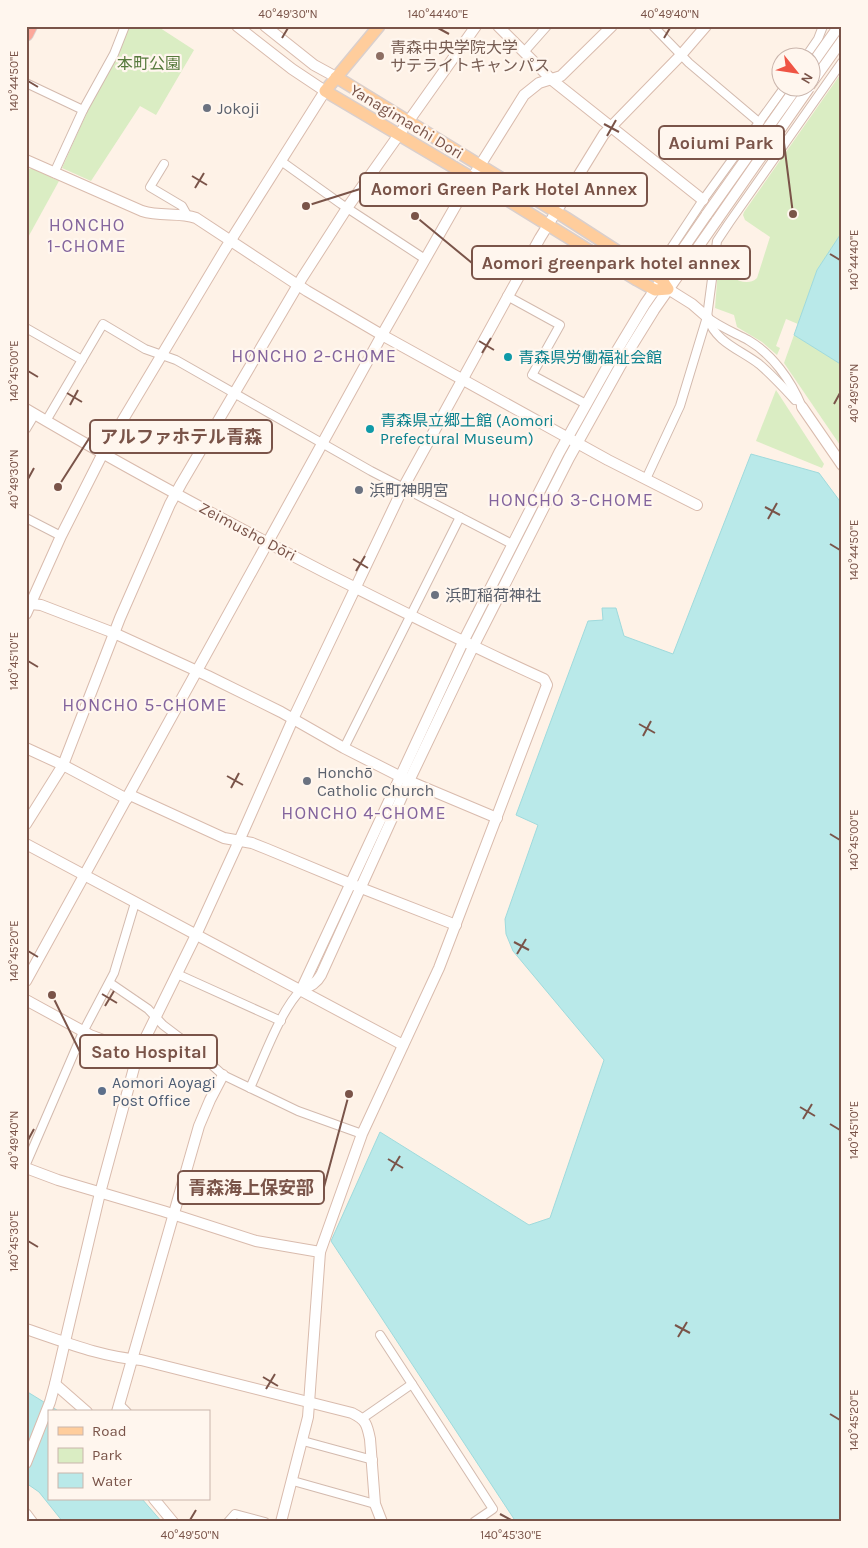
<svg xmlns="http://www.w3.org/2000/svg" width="868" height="1548" viewBox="0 0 868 1548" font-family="Karla,'Noto Sans JP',sans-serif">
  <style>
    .green { fill: #daedc3 }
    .water { fill: #b9e9e9; stroke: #9fdadc }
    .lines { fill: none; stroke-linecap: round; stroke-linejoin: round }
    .street-casing { stroke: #d3baae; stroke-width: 10 }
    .secondary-casing { stroke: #d9bbad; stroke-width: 12 }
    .primary-casing { stroke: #dacfcc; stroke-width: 14 }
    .highway-casing { stroke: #dacfcc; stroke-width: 16 }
    .street { stroke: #fff; stroke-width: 8 }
    .secondary { stroke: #fff; stroke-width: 10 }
    .primary { stroke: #ffcd9c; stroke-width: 11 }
    .highway { stroke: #fca79a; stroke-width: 14 }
    .secondary-bridge-casing { stroke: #d9bbad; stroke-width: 12; stroke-linecap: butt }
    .secondary-bridge { stroke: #fff; stroke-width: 10 }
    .ticks { fill: none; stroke: #7a5449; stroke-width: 2 }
    .education-dot { fill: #8d6e63; stroke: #fff6ee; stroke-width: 2 }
    .worship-dot { fill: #6b7280; stroke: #fff6ee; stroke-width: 2 }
    .culture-dot { fill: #0f9aa8; stroke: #fff6ee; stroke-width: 2 }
    .service-dot { fill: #5c6f8a; stroke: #fff6ee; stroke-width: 2 }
    .labels { text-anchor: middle; stroke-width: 4.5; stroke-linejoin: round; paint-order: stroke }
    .education-label { font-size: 16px; fill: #785e54; stroke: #fff6ee; text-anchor: start }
    .park-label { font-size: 16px; fill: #577a3d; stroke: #fff6ee }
    .worship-label { font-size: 16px; fill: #5b616d; stroke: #fff6ee; text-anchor: start }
    .street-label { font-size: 16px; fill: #7a5449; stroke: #fff6ee }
    .culture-label { font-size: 16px; fill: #0d838f; stroke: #fff6ee; text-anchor: start }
    .service-label { font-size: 16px; fill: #4e5e75; stroke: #fff6ee; text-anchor: start }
    .neighbourhood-label { font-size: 18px; letter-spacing: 1px; fill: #83649d; stroke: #fff6ee }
    .leader { fill: none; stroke: #7a5449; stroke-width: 2 }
    .callout-dot { fill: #7a5449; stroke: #fff6ee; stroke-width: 2 }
    .callout { fill: #fff6ee; stroke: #7a5449; stroke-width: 2 }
    .callout-label { font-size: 18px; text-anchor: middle; font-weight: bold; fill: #7a5449 }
    .neatline { fill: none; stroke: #7a5449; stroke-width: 2 }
    .ticks-label { font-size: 12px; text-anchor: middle; fill: #7a5449 }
  </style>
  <rect width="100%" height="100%" fill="#fef2e7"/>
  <g class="green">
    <path d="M129,26H157L194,50L156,115L140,106L91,181L62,168L82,123Z"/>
    <path d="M842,72V232L817,270L798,324L786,319L776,346L780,348L777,355L762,342L737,327L734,315L715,308L718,269C729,275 745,289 757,278L770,237L745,220L743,215L744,212Z"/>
    <path d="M32,168L59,181L26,241V170Z"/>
    <path d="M794,335L842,365V448L784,363Z"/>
    <path d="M776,390L824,464L822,468L756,441Z"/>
  </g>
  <g class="water">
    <path d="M842,232V365L794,335L817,270Z"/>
    <path d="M751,454L819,473L842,504V1522H516L331,1241L380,1132L529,1225L550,1218L604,1060L513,951L506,934L505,919L538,825L516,815L588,621L603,620L602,608H616L624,636L673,654Z"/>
    <path d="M26,1391L60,1412H49V1499H142L162,1522H63L39,1492L26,1483Z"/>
  </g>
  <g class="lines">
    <defs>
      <g id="street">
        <path d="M653,26L689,63L761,124"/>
        <path d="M524,52L547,26"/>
        <path d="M805,58L818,39L823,26"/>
        <path d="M26,83L83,110"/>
        <path d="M281,161L341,204L425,259"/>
        <path d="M164,164L150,187L182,206L187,215"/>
        <path d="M54,173L83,110L114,54L125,26"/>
        <path d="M654,274L703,200L784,88"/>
        <path d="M507,296L560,325L532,375L586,404"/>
        <path d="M707,317C718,326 735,333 748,340C772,354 791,380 802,407"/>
        <path d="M708,318C715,342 741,350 759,364C772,375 783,387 795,400"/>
        <path d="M26,328L82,360"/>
        <path d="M46,421L103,324L145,349L176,360L371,471L512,544"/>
        <path d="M26,429L35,414"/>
        <path d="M646,479L680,406L707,317L717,241L729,223L842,62"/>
        <path d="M26,518L61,536"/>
        <path d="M344,748L460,517"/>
        <path d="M177,974L281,1021"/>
        <path d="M110,983L148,1009L163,1025L192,1047L223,1075L298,1111L362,1134"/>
        <path d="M250,1088C262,1062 281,1009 301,990"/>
        <path d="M26,1164L83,1032L114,973L135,903"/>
        <path d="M412,1384L493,1509L474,1522"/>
        <path d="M119,1404L127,1412"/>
        <path d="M363,1418L412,1384L380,1335"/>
        <path d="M303,1441L373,1460"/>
        <path d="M293,1481L375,1504"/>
        <path d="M228,1522L235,1514L265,1522"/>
      </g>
      <g id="secondary">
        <path d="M265,26L314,65L336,77"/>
        <path d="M498,26L552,80L703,200"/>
        <path d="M810,85L842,40"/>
        <path d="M26,160L142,211C160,217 179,212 196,218L307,291L382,335L608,460L697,505"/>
        <path d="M668,289L692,304L707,317"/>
        <path d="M802,407L842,465"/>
        <path d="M26,409C124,467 225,521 326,573C398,609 470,646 544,679L547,685L439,968L362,1134L320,1252"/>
        <path d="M31,604L41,605L114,633L208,676L281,712L344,748L409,781L497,818"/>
        <path d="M26,614L61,536L103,453L224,251L325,91L292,69L237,26"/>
        <path d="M26,748L63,765L127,799"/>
        <path d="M130,795L224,838L252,843L267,849L361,888L456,925"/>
        <path d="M26,824L63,765L120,618L170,504L181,484L302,278L347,208L476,26"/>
        <path d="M26,844L403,1045"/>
        <path d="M26,981L382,335L464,191L524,95L539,83L561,76L612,26"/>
        <path d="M301,990C310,986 316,984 321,975L409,781L473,647L569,458L628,352L654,310L717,220"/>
        <path d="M301,990L463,642L559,453L610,362L645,304L707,214"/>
        <path d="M26,1000L90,1035L138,1053"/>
        <path d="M26,1168L58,1180L163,1211L256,1241L320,1252L308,1417L281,1522"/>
        <path d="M26,1329C65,1342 101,1357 141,1360L352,1413C366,1420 367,1424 370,1439L375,1504L382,1522"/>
        <path d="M55,1384L87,1412"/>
        <path d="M117,1412L199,1126L210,1100L223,1075"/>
        <path d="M26,1463L50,1402L55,1384L100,1193L138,1053L196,935L239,841L293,719L403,488L540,238L604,134L681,55L706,26"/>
        <path d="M154,1499L173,1522"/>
        <path d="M26,1514L32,1522"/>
      </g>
      <path id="primary" d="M336,77L566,218L662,280L668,289L655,290L637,280L472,178L325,91L379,26"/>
      <path id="highway" d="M26,34L30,26"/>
    </defs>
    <use href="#street" class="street-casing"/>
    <use href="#secondary" class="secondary-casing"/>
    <use href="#primary" class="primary-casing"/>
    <use href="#highway" class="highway-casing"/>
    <use href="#street" class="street"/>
    <use href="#secondary" class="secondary"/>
    <use href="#primary" class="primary"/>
    <use href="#highway" class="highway"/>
    <defs>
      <g id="secondary-bridge">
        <path d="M810,67L839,26"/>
        <path d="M707,214L796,88"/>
        <path d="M717,220L809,88"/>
      </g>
    </defs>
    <use href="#secondary-bridge" class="secondary-bridge-casing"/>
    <use href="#secondary-bridge" class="secondary-bridge"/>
  </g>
  <path class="ticks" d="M438,28L449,34M282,38L288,28M664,38L670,28M28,81L38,87M604,124L619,132M607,136L616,120M192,176L207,185M195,188L204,173M830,254L840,260M479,341L494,350M482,353L491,338M28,371L38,377M67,393L82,402M834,404L840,393M70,405L78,390M28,479L34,468M765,507L780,515M768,519L777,503M830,544L840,550M353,559L368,568M356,571L365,556M28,661L38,667M639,724L655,733M643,736L651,721M227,776L243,785M231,788L239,773M830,834L840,840M514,942L529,950M28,951L38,957M517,954L526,939M102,994L117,1003M105,1006L114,991M800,1107L815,1116M803,1119L812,1104M830,1124L840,1130M28,1140L34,1129M388,1159L403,1168M391,1171L400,1156M28,1241L38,1247M675,1325L690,1333M678,1337L687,1322M263,1377L278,1386M266,1389L275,1374M830,1414L840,1420M500,1514L511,1520M190,1520L196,1510"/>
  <circle class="education-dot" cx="380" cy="56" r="5"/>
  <g class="worship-dot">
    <circle cx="207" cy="108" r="5"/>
    <circle cx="359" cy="490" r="5"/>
    <circle cx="435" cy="595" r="5"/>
    <circle cx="307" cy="781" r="5"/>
  </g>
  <g class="culture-dot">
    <circle cx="508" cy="357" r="5"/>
    <circle cx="370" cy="429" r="5"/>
  </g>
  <circle class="service-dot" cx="102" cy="1091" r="5"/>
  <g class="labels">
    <g class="education-label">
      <text x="390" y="53">青森中央学院大学<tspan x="390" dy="18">サテライトキャンパス</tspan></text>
    </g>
    <g class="park-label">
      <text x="149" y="69">本町公園</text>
    </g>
    <g class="worship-label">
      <text x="217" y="114">Jokoji</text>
      <text x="369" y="496">浜町神明宮</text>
      <text x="445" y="601">浜町稲荷神社</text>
      <text x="317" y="778">Honchō<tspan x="317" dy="18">Catholic Church</tspan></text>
    </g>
    <g class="street-label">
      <text transform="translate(407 121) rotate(31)" y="6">Yanagimachi Dori</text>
      <text transform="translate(248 531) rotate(28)" y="6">Zeimusho Dōri</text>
    </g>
    <g class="culture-label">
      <text x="518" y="363">青森県労働福祉会館</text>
      <text x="380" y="426">青森県立郷土館 (Aomori<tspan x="380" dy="18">Prefectural Museum)</tspan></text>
    </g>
    <g class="service-label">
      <text x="112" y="1088">Aomori Aoyagi<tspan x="112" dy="18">Post Office</tspan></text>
    </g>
    <g class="neighbourhood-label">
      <text x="87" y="231">HONCHO<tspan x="87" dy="21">1-CHOME</tspan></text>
      <text x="314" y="362">HONCHO 2-CHOME</text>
      <text x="571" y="506">HONCHO 3-CHOME</text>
      <text x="145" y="711">HONCHO 5-CHOME</text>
      <text x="364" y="819">HONCHO 4-CHOME</text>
    </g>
  </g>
  <path class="leader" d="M793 214L784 143M306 206L360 189M415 216L472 263M58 487L90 437M52 995L80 1052M349 1094L324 1187"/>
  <g class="callout-dot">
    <circle cx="793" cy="214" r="5"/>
    <circle cx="306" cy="206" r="5"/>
    <circle cx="415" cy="216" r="5"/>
    <circle cx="58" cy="487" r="5"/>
    <circle cx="52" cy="995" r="5"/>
    <circle cx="349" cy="1094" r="5"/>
  </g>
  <g class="callout">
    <rect x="659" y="126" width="125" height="33" rx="5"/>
    <rect x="360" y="173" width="287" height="33" rx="5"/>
    <rect x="472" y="246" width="278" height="33" rx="5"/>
    <rect x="90" y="420" width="182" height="33" rx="5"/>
    <rect x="80" y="1035" width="137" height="33" rx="5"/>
    <rect x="178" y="1171" width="146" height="33" rx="5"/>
  </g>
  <g class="callout-label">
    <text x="721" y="149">Aoiumi Park</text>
    <text x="504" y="195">Aomori Green Park Hotel Annex</text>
    <text x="611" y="269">Aomori greenpark hotel annex</text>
    <text x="181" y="443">アルファホテル青森</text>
    <text x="149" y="1058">Sato Hospital</text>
    <text x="251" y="1194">青森海上保安部</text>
  </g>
  <rect width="868" height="1548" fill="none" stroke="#fff6ee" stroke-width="55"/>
  <rect x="48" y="1410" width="162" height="90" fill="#fff6ee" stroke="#cab5ac"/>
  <rect x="58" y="1427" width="25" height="8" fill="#ffcd9c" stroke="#cab5ac"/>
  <text x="92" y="1436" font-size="15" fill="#7a5449">Road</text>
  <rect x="58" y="1448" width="25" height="15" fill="#daedc3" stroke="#cab5ac"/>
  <text x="92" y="1460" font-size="15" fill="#7a5449">Park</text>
  <rect x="58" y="1473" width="25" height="15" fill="#b9e9e9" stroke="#cab5ac"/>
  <text x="92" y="1486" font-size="15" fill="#7a5449">Water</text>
  <g transform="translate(796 72) rotate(120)"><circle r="24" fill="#fff6ee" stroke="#cab5ac"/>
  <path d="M0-4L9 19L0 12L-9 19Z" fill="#ef5444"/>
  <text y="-8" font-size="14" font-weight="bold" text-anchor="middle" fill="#7a5449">N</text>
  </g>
  <rect x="28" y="28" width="812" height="1492" class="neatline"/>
  <g class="ticks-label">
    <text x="288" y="18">40°49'30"N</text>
    <text x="438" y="18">140°44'40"E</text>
    <text x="670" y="18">40°49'40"N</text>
    <text transform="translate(14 81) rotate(-90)" y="4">140°44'50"E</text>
    <text transform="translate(854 260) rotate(-90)" y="4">140°44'40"E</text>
    <text transform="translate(14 371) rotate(-90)" y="4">140°45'00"E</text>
    <text transform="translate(854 393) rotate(-90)" y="4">40°49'50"N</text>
    <text transform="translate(14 479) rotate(-90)" y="4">40°49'30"N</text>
    <text transform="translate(854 550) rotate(-90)" y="4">140°44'50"E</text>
    <text transform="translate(14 661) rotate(-90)" y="4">140°45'10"E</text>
    <text transform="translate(854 840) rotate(-90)" y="4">140°45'00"E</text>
    <text transform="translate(14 951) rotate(-90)" y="4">140°45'20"E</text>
    <text transform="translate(854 1130) rotate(-90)" y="4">140°45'10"E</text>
    <text transform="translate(14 1140) rotate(-90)" y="4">40°49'40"N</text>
    <text transform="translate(14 1241) rotate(-90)" y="4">140°45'30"E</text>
    <text transform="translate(854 1420) rotate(-90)" y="4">140°45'20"E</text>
    <text x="190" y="1539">40°49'50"N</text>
    <text x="511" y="1539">140°45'30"E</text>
  </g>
</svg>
